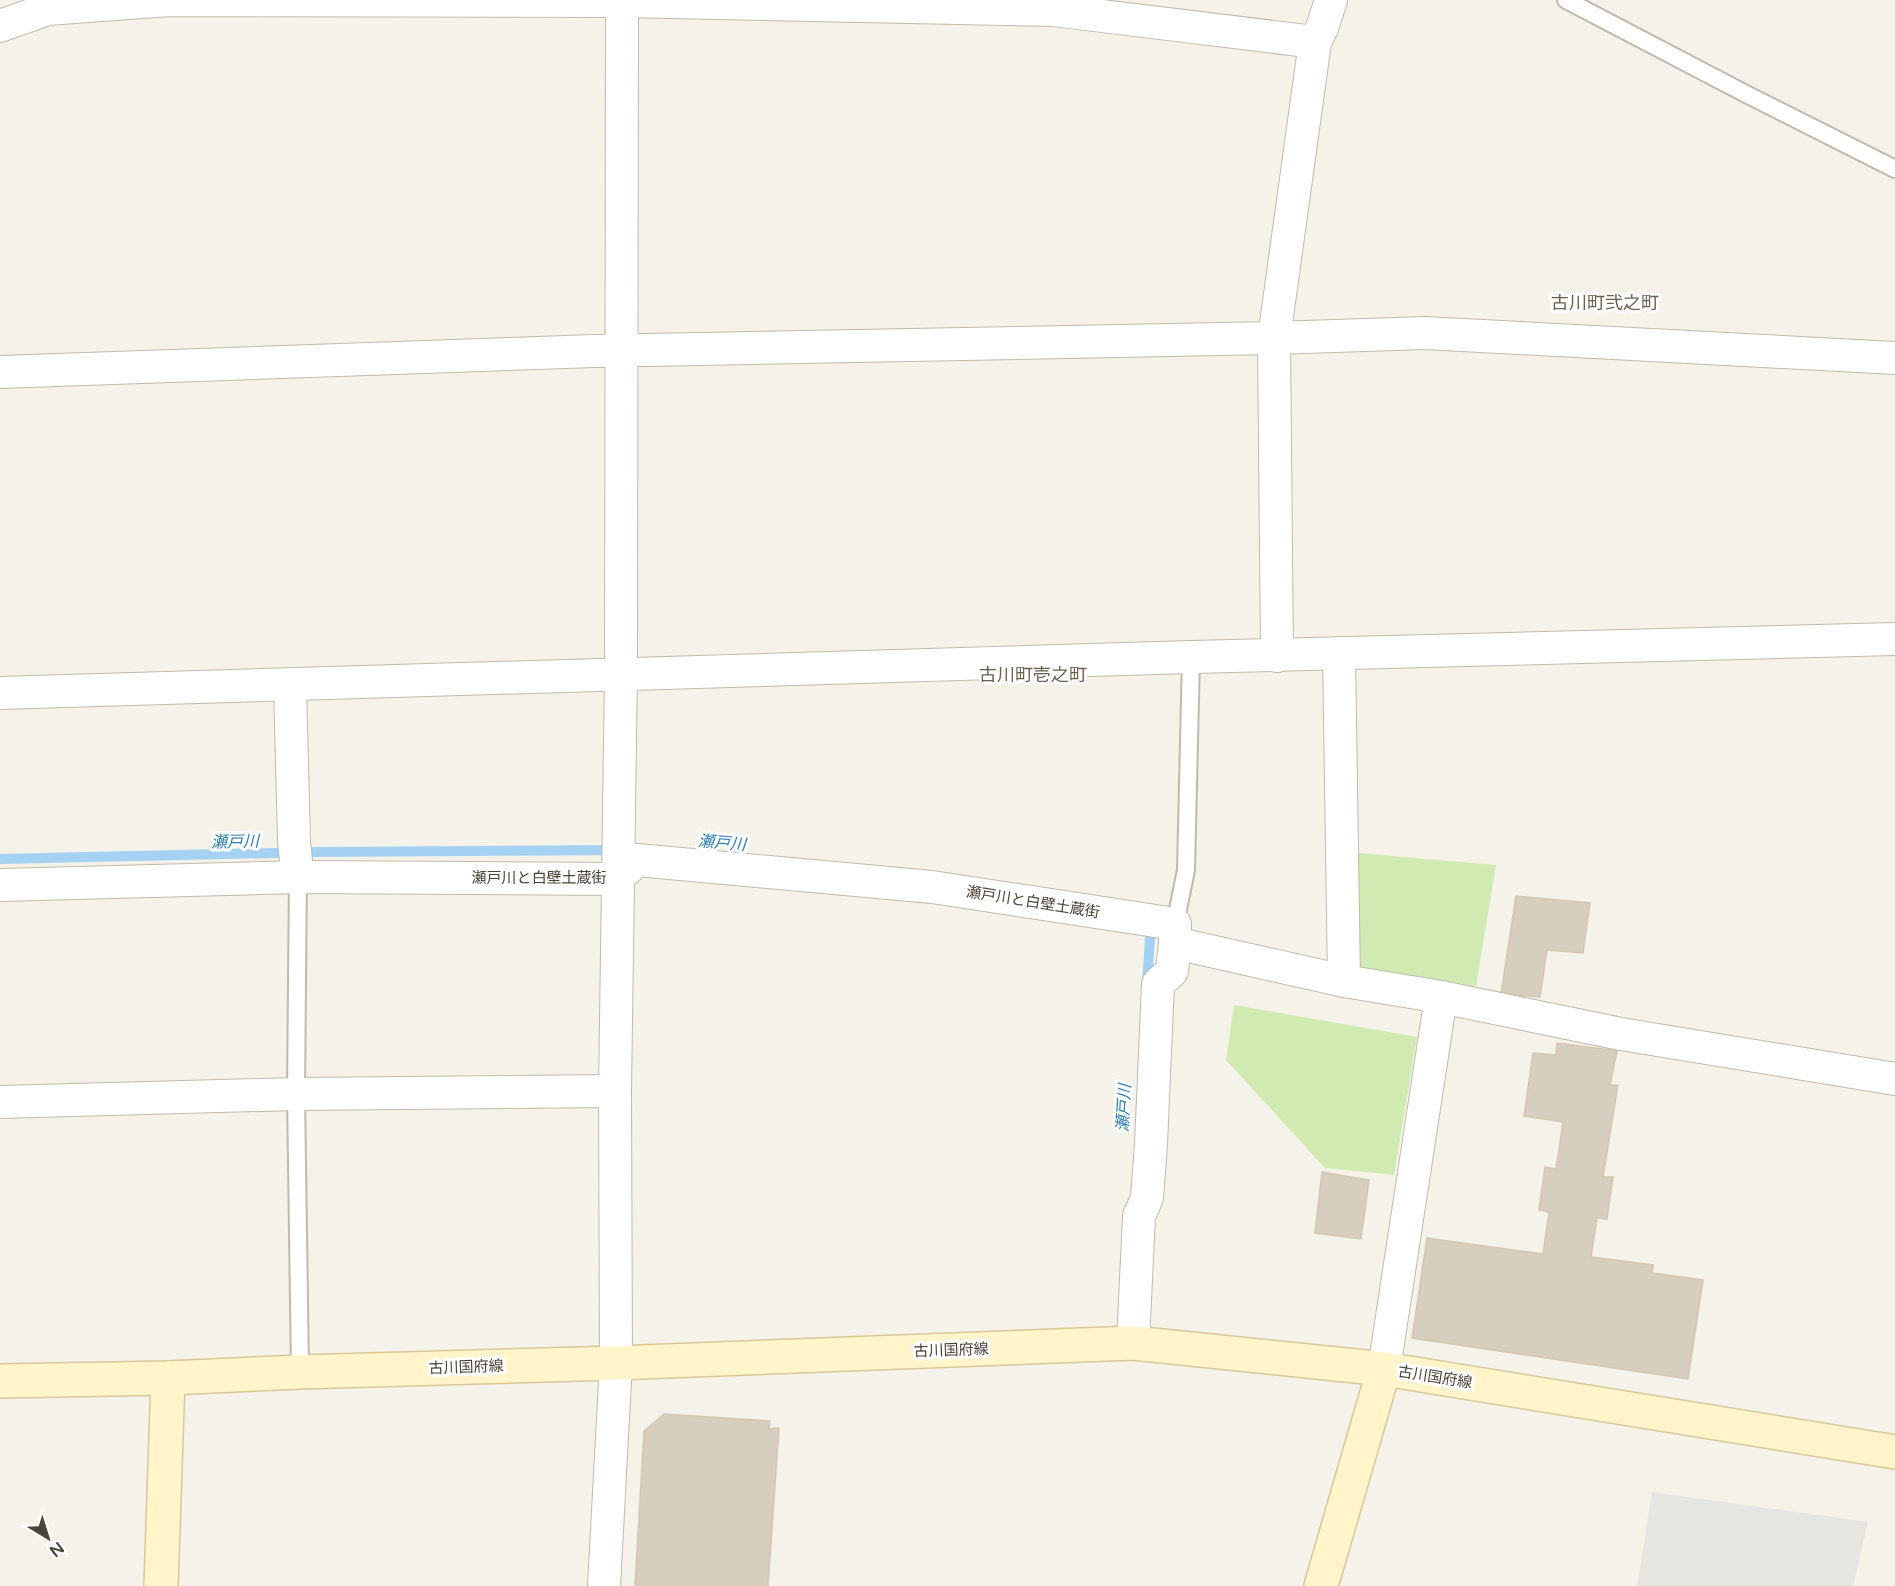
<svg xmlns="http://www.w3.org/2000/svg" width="1895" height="1586" viewBox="0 0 1895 1586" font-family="'Varela Round','Noto Sans JP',sans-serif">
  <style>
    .green { fill: #d0eab2 }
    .parking { fill: #e7e5e2 }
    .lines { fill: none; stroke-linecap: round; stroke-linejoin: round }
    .stream { stroke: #a5d1f3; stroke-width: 10 }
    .building { fill: #d8cebf; stroke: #d3c7b2; stroke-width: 1.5 }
    .lane-casing { stroke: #c1baac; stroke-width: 20 }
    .street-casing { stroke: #c1baac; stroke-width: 34 }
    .secondary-casing { stroke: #d7c799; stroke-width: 36 }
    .lane { stroke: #fff; stroke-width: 16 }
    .street { stroke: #fff; stroke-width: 32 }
    .secondary { stroke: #fff4ca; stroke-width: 33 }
    .labels { text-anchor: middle; stroke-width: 6; stroke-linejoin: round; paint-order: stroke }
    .street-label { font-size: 15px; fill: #4a4338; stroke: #fff }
    .water-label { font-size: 16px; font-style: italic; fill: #2c7bba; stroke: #fff }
    .quarter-label { font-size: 18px; fill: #6d614e; stroke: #fff }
  </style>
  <rect width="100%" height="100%" fill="#f5f2ea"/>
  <g class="green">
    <path d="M1358,853L1496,865L1476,986L1359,967Z"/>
    <path d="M1234,1005L1417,1037L1394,1175L1325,1168L1226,1060Z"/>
  </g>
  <path class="parking" d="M1652,1492L1868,1522L1853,1586H1637Z"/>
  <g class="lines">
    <g class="stream">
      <path d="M0,859L318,852L615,850"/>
      <path d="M1147,984L1151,922"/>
    </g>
  </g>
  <g class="building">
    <path d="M1516,896L1590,903L1583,953L1547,950L1540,997L1501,994Z"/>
    <path d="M1557,1043L1617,1051L1610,1085H1618L1603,1177H1613L1607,1219L1597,1218L1591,1257L1653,1265L1652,1273L1703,1280L1688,1379L1412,1338L1427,1238L1543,1254L1549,1212L1539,1210L1545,1167L1556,1169L1563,1122L1524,1116L1533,1053L1556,1055Z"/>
    <path d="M1322,1172L1369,1180L1361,1239L1315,1233Z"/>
    <path d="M664,1414L770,1421L769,1429L779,1428L768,1586H635L644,1431Z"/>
  </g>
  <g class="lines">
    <defs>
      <g id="lane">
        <path d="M1566,0L1746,94L1895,169"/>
        <path d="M298,872L296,1094L300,1372"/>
        <path d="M1175,924L1186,870L1191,657"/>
      </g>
      <g id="street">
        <path d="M0,26L48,9L169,0L622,1L1053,10L1315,42"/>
        <path d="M0,372L594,351L1274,338L1425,333L1895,358"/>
        <path d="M1339,653L1344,981"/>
        <path d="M1277,656L1274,338L1315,42L1322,28L1331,0"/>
        <path d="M290,685L294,841L296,861"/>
        <path d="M0,693L1191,657L1895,639"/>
        <path d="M0,885L299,877L617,879L637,860L932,887L1175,924V943L1172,971L1158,984L1151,1144L1147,1198L1139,1216L1133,1343"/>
        <path d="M1175,943L1344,981L1441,997L1621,1034L1895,1079"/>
        <path d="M0,1102L296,1094L615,1091"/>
        <path d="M1384,1369L1441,997"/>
        <path d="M604,1586L616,1363L615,1091L621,673L622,0"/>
      </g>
      <g id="secondary">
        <path d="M0,1381L168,1378L300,1372L616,1363L1133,1343L1384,1369L1895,1452"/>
        <path d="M161,1586L168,1378"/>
        <path d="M1321,1586L1384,1369"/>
      </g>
    </defs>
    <use href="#lane" class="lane-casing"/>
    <use href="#street" class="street-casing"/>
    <use href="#secondary" class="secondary-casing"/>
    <use href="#lane" class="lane"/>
    <use href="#street" class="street"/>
    <use href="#secondary" class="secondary"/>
  </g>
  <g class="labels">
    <g class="street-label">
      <text x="539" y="883">瀬戸川と白壁土蔵街</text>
      <text transform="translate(1033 902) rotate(9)" y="5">瀬戸川と白壁土蔵街</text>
      <text transform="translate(951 1350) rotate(-2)" y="5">古川国府線</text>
      <text transform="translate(466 1367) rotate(-2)" y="5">古川国府線</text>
      <text transform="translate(1435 1377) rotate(9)" y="5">古川国府線</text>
    </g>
    <g class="water-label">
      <text transform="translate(235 841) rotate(-1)" y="6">瀬戸川</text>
      <text transform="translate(722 842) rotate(5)" y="6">瀬戸川</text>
      <text transform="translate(1123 1108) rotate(-87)" y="6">瀬戸川</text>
    </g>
    <g class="quarter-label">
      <text x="1605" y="309">古川町弐之町</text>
      <text x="1033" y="681">古川町壱之町</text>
    </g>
  </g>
  <g transform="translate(48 1538) rotate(142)" stroke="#ffffff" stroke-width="4.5" paint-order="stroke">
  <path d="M0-4.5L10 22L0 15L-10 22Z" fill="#4a4338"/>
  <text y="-9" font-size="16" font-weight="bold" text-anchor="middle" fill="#4a4338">N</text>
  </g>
</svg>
